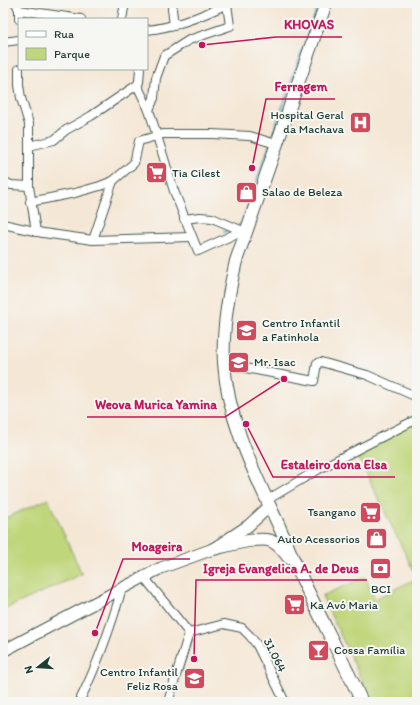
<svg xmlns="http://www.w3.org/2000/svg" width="420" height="705" viewBox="0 0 420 705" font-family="Itim,sans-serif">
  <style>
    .green { fill: #c0d67a; stroke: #708a57 }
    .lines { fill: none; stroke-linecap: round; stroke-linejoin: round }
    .stream { stroke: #48abc7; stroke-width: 2 }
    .street-casing { stroke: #3f564c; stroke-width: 10 }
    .secondary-casing { stroke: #3f564c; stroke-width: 13 }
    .primary-casing { stroke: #3f564c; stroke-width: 14 }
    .street { stroke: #fff; stroke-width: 8 }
    .secondary { stroke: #fff; stroke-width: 11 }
    .primary { stroke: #fff; stroke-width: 12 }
    .labels { text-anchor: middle; stroke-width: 4; stroke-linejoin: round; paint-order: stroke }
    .poi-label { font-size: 12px; fill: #1f3d34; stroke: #f6f6f2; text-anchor: start }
    .street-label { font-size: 12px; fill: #1f3d34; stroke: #f6f6f2 }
    .leader { fill: none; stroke: #c2185b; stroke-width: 1.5 }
    .callout-dot { fill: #c2185b; stroke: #f6f6f2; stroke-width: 1.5 }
    .callout-label { font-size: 13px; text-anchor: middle; font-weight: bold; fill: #c2185b; stroke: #f6f6f2; stroke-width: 4; stroke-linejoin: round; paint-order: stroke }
  </style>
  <rect width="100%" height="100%" fill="#f6f6f2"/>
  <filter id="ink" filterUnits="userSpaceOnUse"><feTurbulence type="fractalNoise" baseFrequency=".025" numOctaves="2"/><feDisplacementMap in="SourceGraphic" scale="8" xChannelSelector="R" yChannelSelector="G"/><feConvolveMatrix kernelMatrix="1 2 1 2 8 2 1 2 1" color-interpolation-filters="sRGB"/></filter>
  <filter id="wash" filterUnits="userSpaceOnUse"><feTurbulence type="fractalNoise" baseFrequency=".012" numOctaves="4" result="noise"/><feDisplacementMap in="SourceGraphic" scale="16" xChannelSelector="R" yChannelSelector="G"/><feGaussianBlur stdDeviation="0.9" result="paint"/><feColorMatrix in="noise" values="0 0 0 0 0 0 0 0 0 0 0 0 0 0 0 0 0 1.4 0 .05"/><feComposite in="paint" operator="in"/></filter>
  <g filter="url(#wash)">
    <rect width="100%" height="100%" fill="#f5e7d5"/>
    <g class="green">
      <path d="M417,418V702H372L322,596L365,577L375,599L417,578L357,455Z"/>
      <path d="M48,499L82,574L3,610V519Z"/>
    </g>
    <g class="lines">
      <g class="stream">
        <path d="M271,140L319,3"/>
        <path d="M237,226L242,223L270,144"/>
        <path d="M224,232L231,229"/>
      </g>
    </g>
  </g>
  <g filter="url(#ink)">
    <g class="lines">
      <defs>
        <g id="street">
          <path d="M16,3L19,10V19"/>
          <path d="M173,3L172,9L174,26"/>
          <path d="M19,10L81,19"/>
          <path d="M122,19L125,3"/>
          <path d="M147,30C176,27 203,16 229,3"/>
          <path d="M3,42L19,40"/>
          <path d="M19,69V85L21,98L29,124V186L36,232"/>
          <path d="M137,85L149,110L174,191L198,251L248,228"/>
          <path d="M149,110L154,98L156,78L164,56L189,40L230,26L227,4"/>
          <path d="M29,146L54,140L66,130L91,116L137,85L139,82L140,69"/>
          <path d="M3,181L11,185L29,186"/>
          <path d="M30,202L75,193L100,186L113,181L134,163L139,141L163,134H212L250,136L276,144"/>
          <path d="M184,219L200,217L212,218L243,231"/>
          <path d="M3,224L43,233L93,240L191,237"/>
          <path d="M93,240L113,181"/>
          <path d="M224,364L314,381L317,363L321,362L367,375L417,397"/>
          <path d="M267,500L319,469L417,419"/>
          <path d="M144,577L189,633"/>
          <path d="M189,633L224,624L242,628L250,636L257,645L285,702"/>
          <path d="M79,702C97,666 111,627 122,588"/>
          <path d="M168,702L189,633"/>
        </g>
        <path id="secondary" d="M3,651L161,568L213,549L248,526L270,506"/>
        <g id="primary">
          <path d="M326,3L236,261C228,295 222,329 224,363C228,422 255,474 279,526C285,540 291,554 297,568C318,613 341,657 362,702"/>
          <path d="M213,549C226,546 260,536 271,541C279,544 284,552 289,558"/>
        </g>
      </defs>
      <use href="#street" class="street-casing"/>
      <use href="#secondary" class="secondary-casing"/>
      <use href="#primary" class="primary-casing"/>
      <use href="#street" class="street"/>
      <use href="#secondary" class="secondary"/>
      <use href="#primary" class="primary"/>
    </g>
  </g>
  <defs>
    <symbol id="hospital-square" viewBox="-11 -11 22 22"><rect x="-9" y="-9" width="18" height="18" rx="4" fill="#d1495b" stroke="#f6f6f2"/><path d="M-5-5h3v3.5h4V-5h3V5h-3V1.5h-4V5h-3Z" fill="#fff"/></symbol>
    <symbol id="supermarket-square" viewBox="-11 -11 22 22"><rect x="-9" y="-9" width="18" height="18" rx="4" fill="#d1495b" stroke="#f6f6f2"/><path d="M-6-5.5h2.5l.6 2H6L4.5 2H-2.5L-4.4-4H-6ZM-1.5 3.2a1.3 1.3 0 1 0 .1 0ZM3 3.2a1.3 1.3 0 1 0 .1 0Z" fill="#fff"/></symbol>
    <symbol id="shop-square" viewBox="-11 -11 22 22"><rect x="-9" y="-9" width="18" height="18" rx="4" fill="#d1495b" stroke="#f6f6f2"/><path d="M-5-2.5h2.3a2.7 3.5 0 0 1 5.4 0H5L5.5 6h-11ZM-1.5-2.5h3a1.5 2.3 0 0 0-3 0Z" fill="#fff"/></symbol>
    <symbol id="school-square" viewBox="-11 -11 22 22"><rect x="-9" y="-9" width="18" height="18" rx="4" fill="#d1495b" stroke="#f6f6f2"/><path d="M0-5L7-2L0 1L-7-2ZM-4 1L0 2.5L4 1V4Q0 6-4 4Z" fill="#fff"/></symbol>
    <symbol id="bank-square" viewBox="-11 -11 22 22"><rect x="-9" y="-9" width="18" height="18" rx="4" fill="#d1495b" stroke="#f6f6f2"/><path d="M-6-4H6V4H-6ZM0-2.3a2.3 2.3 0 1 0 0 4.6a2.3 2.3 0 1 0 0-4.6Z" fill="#fff"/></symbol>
    <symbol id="bar-square" viewBox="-11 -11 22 22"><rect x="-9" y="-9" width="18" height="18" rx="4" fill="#d1495b" stroke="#f6f6f2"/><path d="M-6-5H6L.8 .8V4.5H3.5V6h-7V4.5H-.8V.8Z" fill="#fff"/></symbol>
  </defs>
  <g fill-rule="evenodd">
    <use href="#hospital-square" x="348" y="110" width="25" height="25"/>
    <use href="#supermarket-square" x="144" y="160" width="25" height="25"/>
    <use href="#shop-square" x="234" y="180" width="25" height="25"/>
    <use href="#school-square" x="234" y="318" width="25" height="25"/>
    <use href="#school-square" x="226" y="350" width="25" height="25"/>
    <use href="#supermarket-square" x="358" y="500" width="25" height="25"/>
    <use href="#shop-square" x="364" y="526" width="25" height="25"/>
    <use href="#bank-square" x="368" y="556" width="25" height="25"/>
    <use href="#supermarket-square" x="282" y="592" width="25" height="25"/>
    <use href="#bar-square" x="306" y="638" width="25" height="25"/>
    <use href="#school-square" x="182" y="666" width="25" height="25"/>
  </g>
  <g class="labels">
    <g class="poi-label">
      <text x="344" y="119" text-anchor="end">Hospital Geral<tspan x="344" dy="14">da Machava</tspan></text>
      <text x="172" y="177">Tia Cilest</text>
      <text x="262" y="196">Salao de Beleza</text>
      <text x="262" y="327">Centro Infantil<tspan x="262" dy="14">a Fatinhola</tspan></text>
      <text x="254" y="366">Mr. Isac</text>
      <text x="356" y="516" text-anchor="end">Tsangano</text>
      <text x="360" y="543" text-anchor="end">Auto Acessorios</text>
      <text x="381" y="593" text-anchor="middle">BCI</text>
      <text x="310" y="609">Ka Avó Maria</text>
      <text x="334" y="654">Cossa Família</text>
      <text x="178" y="676" text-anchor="end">Centro Infantil<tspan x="178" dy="14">Feliz Rosa</tspan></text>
    </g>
    <g class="street-label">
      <text transform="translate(275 655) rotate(63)" y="4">31.064</text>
    </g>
  </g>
  <path class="leader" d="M202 45L276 37H342M252 168L266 99H335M284 379L225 417H87M246 424L273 477H395M95 633L123 559H190M194 659L196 580H367"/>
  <g class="callout-dot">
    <circle cx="202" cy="45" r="4"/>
    <circle cx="252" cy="168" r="4"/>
    <circle cx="284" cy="379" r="4"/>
    <circle cx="246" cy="424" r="4"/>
    <circle cx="95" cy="633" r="4"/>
    <circle cx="194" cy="659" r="4"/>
  </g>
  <g class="callout-label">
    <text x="309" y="29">KHOVAS</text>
    <text x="301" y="91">Ferragem</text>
    <text x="156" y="409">Weova Murica Yamina</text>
    <text x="334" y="469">Estaleiro dona Elsa</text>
    <text x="157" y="551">Moageira</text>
    <text x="281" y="573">Igreja Evangelica A. de Deus</text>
  </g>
  <rect width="420" height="705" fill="none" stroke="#f6f6f2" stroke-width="16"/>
  <rect x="18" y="18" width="130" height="52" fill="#f6f6f2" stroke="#a0aca6"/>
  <rect x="26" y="31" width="20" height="6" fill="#ffffff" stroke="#a0aca6"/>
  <text x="54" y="38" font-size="12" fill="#1f3d34">Rua</text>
  <rect x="26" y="48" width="20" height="12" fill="#c0d67a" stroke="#a0aca6"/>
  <text x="54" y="58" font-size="12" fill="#1f3d34">Parque</text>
  <g transform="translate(38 667) rotate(253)" stroke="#f6f6f2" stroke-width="3" paint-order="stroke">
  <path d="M0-3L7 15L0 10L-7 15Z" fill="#1f3d34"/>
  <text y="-6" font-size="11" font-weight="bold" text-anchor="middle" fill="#1f3d34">N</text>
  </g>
</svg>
